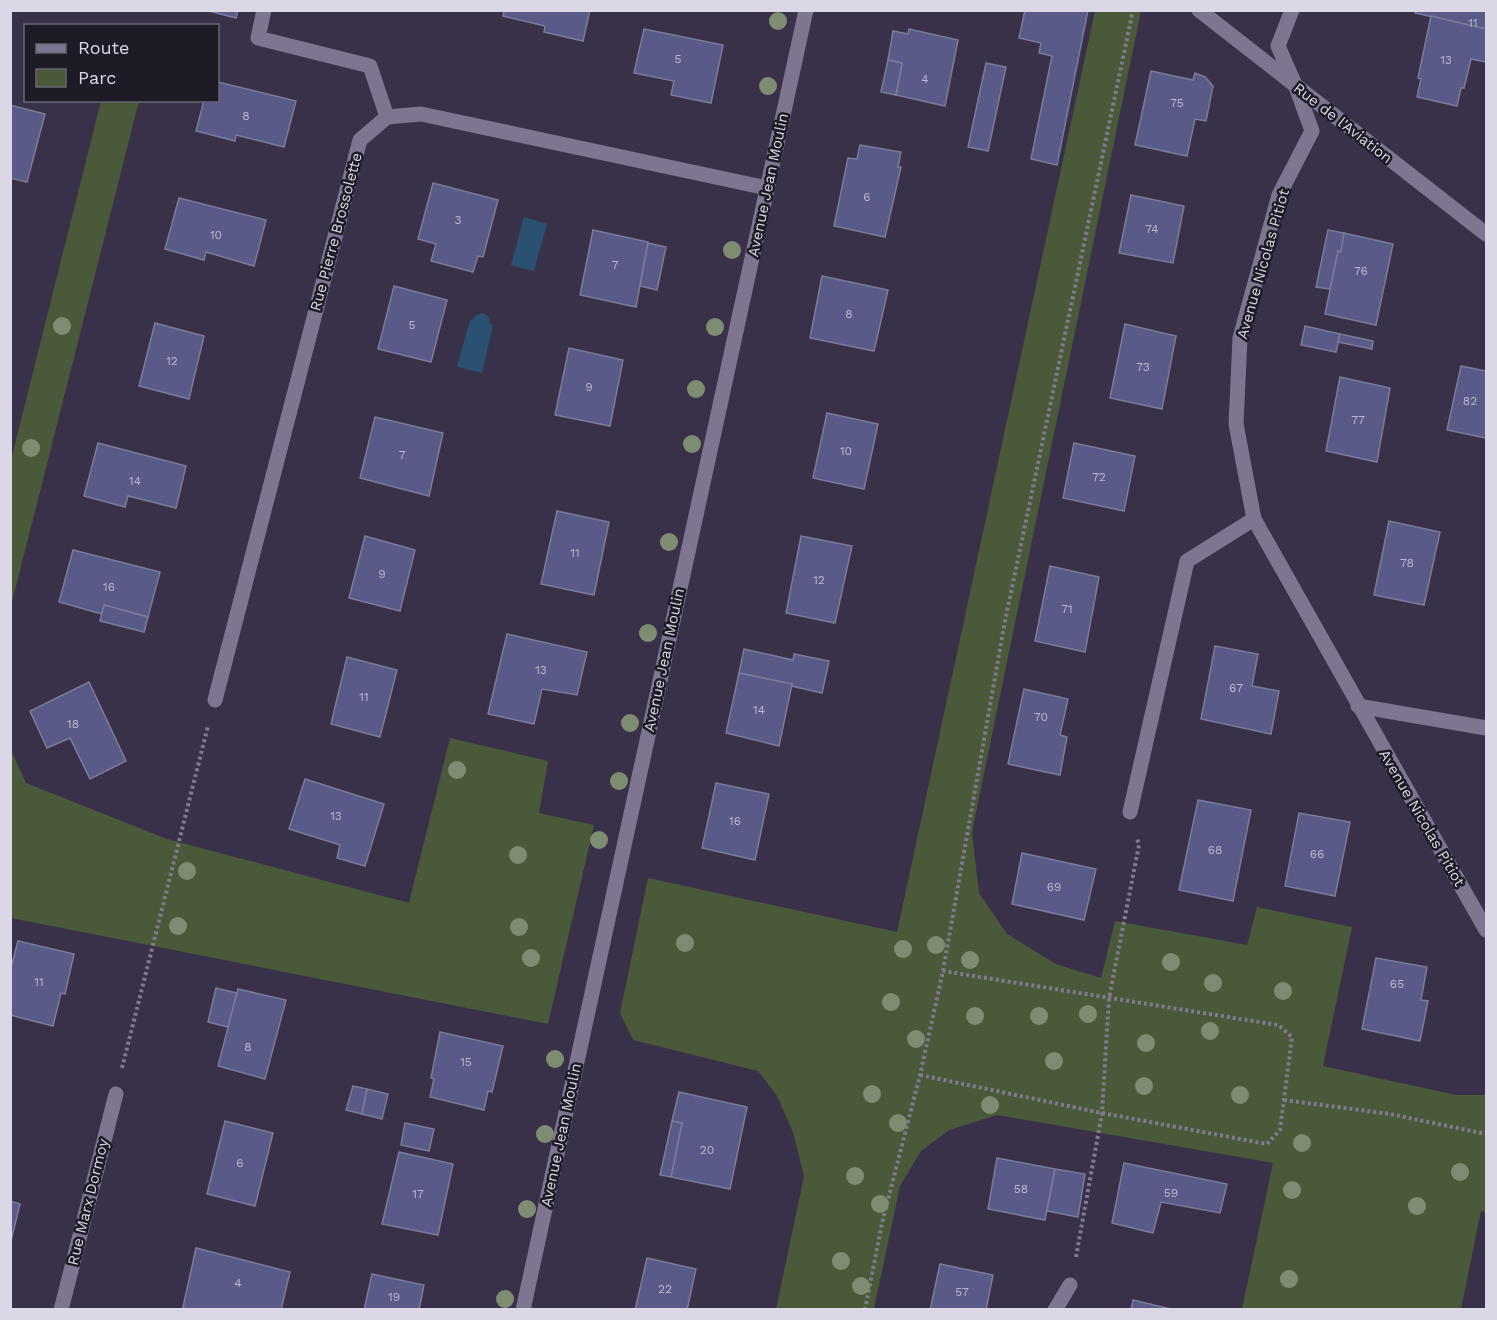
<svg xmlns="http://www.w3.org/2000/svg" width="1497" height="1320" viewBox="0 0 1497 1320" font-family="'Work Sans',sans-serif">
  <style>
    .green { fill: #4a5939 }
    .water { fill: #2b5172 }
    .building { fill: #595a87; stroke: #7a7c99; stroke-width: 1.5 }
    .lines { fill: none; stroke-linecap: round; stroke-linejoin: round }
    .path { stroke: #817a8f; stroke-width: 4; stroke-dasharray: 3 3; stroke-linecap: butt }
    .minor { stroke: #7e7591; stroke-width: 15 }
    .tree { fill: #7e8d72 }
    .labels { text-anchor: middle; stroke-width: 5; stroke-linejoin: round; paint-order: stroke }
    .number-label { font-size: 12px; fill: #bbb8cf }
    .street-label { font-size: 15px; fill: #dcd7e7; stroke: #1f1b26 }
  </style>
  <rect width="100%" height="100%" fill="#39314a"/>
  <g class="green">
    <path d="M1095,11H1141L972,832L979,893L1007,934L1056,964L1101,978L1115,921L1247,945L1257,907L1352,927L1323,1066L1456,1095H1486V1212L1481,1211L1461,1309H1242L1273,1163L997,1115L949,1130L921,1151L900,1186L874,1309H776L804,1176L793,1132L777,1096L758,1071L633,1040L620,1013L648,878L897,932Z"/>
    <path d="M101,101H139L11,606V460Z"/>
    <path d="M450,738L548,761L539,813L594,825L548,1024L11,918V750L26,783L167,839L409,903Z"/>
  </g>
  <g class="water">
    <path d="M524,217L547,224L534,271L511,265Z"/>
    <path d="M481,313C488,315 490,317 490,324L493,325L482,373L457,367L470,320H472L475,316Z"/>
  </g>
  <g class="building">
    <path d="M205,10H238L236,18Z"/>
    <path d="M504,10H590L583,41L544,32L545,26L503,16Z"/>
    <path d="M1025,10H1088L1057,165L1031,159L1052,56L1039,53L1041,43L1019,38Z"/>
    <path d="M1416,10H1486V29L1415,13Z"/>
    <path d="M1431,16L1486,29V62L1471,59L1464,88H1461L1457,106L1417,97L1421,79L1418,78Z"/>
    <path d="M644,29L723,45L711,103L671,95L674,81L634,73Z"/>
    <path d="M909,29L958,40L945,106L896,95L902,63L888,60L893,31L908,34Z"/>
    <path d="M888,60L902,63L896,95L881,92Z"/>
    <path d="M986,63L1006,67L988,151L968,147Z"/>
    <path d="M1151,71L1193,80L1195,73L1205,77L1213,86L1206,121L1195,119L1187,156L1135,145Z"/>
    <path d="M218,82L296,101L284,147L236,135L235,141L196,131L204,100H218Z"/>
    <path d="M10,105L45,114L27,182L10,178Z"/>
    <path d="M860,145L901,152L898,167H901L885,237L834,226L848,158L857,159Z"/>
    <path d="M433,183L498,200L483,257L478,256L473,272L431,261L436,244L418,239Z"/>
    <path d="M1131,195L1184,206L1173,263L1119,253Z"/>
    <path d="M179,198L266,220L254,266L206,252L204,260L165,249Z"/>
    <path d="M593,230L648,242L636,307L580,295Z"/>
    <path d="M1328,230L1344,233L1341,252L1338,251L1330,289L1316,287Z"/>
    <path d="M1344,233L1393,244L1376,325L1325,314L1338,251L1341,252Z"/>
    <path d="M648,243L666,247L657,290L640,286Z"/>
    <path d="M822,276L888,290L874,351L810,338Z"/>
    <path d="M394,286L447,300L431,362L378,349Z"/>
    <path d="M155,323L204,336L189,399L139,386Z"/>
    <path d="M1125,324L1176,336L1162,409L1110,398Z"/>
    <path d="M1305,326L1340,334L1336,352L1301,345Z"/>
    <path d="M1340,334L1373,341L1372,349L1338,342Z"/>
    <path d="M569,348L623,360L610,426L555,415Z"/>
    <path d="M1461,366L1486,371V438L1447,430Z"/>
    <path d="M1340,377L1390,388L1377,462L1326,451Z"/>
    <path d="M827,413L878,424L864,489L813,478Z"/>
    <path d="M375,417L443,433L429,496L360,478Z"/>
    <path d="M98,443L186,466L176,508L128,496L125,507L84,496Z"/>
    <path d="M1074,443L1135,456L1124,511L1063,498Z"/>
    <path d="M557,511L609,522L594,595L541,584Z"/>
    <path d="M1389,521L1440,532L1424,605L1374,595Z"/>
    <path d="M365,536L415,550L400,611L349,598Z"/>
    <path d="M801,536L852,546L835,623L786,613Z"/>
    <path d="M73,550L160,572L148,617L104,605L102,614L59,602Z"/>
    <path d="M1050,566L1099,577L1085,652L1035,641Z"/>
    <path d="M104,605L148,617L144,632L100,621Z"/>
    <path d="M507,634L587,652L577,695L542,689L534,724L488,714Z"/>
    <path d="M1215,646L1258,654L1252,686L1279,691L1271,734L1201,719Z"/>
    <path d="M744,649L793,660L794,654L829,661L822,693L791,686L792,684L739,673Z"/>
    <path d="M347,657L397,670L380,737L331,724Z"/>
    <path d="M739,673L792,684L779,746L726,733Z"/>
    <path d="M89,682L126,761L90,779L70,738L47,748L30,711Z"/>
    <path d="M1024,689L1068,699L1060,735L1067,737L1060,775L1008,764Z"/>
    <path d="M305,779L384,804L365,866L337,858L340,845L289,829Z"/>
    <path d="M716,783L769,794L755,860L702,848Z"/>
    <path d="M1198,800L1251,810L1233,901L1179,890Z"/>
    <path d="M1299,813L1350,822L1335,896L1285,886Z"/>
    <path d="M1022,853L1096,869L1084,920L1012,904Z"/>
    <path d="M18,941L74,954L65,994L61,993L53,1026L10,1015V971Z"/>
    <path d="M1376,958L1427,967L1421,1000L1428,1001L1420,1041L1362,1029Z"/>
    <path d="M216,988L237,993L228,1027L208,1022Z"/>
    <path d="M238,989L286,1000L265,1079L218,1066Z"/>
    <path d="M440,1032L503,1046L492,1092L488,1091L484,1110L430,1097L434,1079L431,1078Z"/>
    <path d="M353,1086L367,1089L362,1114L346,1110Z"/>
    <path d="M367,1089L388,1094L382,1119L362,1114Z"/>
    <path d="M679,1092L747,1107L730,1189L671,1177L682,1123L672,1121Z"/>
    <path d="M225,1121L273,1133L255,1206L207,1194Z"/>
    <path d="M672,1121L682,1123L671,1177L660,1175Z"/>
    <path d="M405,1123L434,1129L429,1151L401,1145Z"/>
    <path d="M399,1152L453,1164L438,1235L382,1224Z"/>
    <path d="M997,1158L1055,1169L1045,1220L988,1209Z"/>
    <path d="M1124,1163L1227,1184L1220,1213L1161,1202L1153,1233L1112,1223Z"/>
    <path d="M1055,1169L1085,1174L1078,1217L1047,1211Z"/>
    <path d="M10,1201L20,1204L10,1245Z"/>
    <path d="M196,1248L290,1272L281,1310H186L183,1307Z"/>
    <path d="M647,1258L696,1269L687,1310H635Z"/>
    <path d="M940,1264L993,1275L986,1310H930Z"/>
    <path d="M372,1274L424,1285L419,1310H364Z"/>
    <path d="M1133,1300L1175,1310H1131Z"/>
  </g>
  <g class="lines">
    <g class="path">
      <path d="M122,1068L208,726"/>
      <path d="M920,1075L1102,1113L1267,1144L1280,1130L1292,1037L1278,1025L943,971"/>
      <path d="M1284,1100L1390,1114L1486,1134"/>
      <path d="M1076,1257L1102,1113L1109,998L1139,845L1137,838"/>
      <path d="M865,1310L882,1223L920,1075L943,971L1005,621L1133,10"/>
    </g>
    <g class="minor">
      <path d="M264,10L258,38L370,66L387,117"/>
      <path d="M1199,10L1486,234"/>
      <path d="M1292,10L1278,46L1296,87L1312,131L1279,195L1240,338L1236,424L1254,519L1486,930"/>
      <path d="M215,700L360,140L387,117L421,114L767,188"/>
      <path d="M1358,706L1486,728"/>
      <path d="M1130,812L1187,561L1254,519"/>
      <path d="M61,1310L116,1094"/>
      <path d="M523,1310L806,10"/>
      <path d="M1055,1310L1070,1285"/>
    </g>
  </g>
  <g class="tree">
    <circle cx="778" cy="21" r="9"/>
    <circle cx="768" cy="86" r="9"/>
    <circle cx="732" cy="250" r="9"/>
    <circle cx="62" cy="326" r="9"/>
    <circle cx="715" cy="327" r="9"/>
    <circle cx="696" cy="389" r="9"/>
    <circle cx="692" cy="444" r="9"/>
    <circle cx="31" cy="448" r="9"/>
    <circle cx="669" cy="542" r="9"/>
    <circle cx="648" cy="633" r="9"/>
    <circle cx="630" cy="723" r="9"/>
    <circle cx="457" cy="770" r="9"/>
    <circle cx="619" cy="781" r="9"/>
    <circle cx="599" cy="840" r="9"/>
    <circle cx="518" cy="855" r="9"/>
    <circle cx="187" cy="871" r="9"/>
    <circle cx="178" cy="926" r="9"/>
    <circle cx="519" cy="927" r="9"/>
    <circle cx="685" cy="943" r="9"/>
    <circle cx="936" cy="945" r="9"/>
    <circle cx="903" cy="949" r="9"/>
    <circle cx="531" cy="958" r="9"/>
    <circle cx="970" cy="960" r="9"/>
    <circle cx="1171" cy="962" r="9"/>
    <circle cx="1213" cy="983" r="9"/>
    <circle cx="1283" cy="991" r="9"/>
    <circle cx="891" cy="1002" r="9"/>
    <circle cx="1088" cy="1014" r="9"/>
    <circle cx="975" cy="1016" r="9"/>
    <circle cx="1039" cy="1016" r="9"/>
    <circle cx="1210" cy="1031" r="9"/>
    <circle cx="916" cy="1039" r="9"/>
    <circle cx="1146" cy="1043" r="9"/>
    <circle cx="555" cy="1059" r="9"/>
    <circle cx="1054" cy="1061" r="9"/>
    <circle cx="1144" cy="1086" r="9"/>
    <circle cx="872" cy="1094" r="9"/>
    <circle cx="1240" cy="1095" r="9"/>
    <circle cx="990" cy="1105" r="9"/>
    <circle cx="898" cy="1123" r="9"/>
    <circle cx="545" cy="1134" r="9"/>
    <circle cx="1302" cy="1143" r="9"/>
    <circle cx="1460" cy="1172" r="9"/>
    <circle cx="855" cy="1176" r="9"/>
    <circle cx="1292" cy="1190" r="9"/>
    <circle cx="880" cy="1204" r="9"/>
    <circle cx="1417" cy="1206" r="9"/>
    <circle cx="527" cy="1209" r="9"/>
    <circle cx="841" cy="1261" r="9"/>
    <circle cx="1289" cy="1279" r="9"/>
    <circle cx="861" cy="1286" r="9"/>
    <circle cx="505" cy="1299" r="9"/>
  </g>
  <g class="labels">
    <g class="number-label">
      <text x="1473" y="27">11</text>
      <text x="678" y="63">5</text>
      <text x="1446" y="64">13</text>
      <text x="925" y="83">4</text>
      <text x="1177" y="107">75</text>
      <text x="246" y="120">8</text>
      <text x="867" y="201">6</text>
      <text x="458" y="224">3</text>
      <text x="1152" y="233">74</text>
      <text x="216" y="239">10</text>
      <text x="615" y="269">7</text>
      <text x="1361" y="275">76</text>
      <text x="849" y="318">8</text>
      <text x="412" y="329">5</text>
      <text x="172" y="365">12</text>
      <text x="1143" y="371">73</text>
      <text x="589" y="391">9</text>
      <text x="1470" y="405">82</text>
      <text x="1358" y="424">77</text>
      <text x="846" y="455">10</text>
      <text x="402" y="459">7</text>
      <text x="1099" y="481">72</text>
      <text x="135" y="485">14</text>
      <text x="575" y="557">11</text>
      <text x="1407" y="567">78</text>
      <text x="382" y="578">9</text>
      <text x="819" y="584">12</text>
      <text x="109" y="591">16</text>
      <text x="1067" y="613">71</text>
      <text x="541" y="674">13</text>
      <text x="1236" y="692">67</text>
      <text x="364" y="701">11</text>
      <text x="759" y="714">14</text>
      <text x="1041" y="721">70</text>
      <text x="73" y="728">18</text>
      <text x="336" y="820">13</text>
      <text x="735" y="825">16</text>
      <text x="1215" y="854">68</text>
      <text x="1317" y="858">66</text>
      <text x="1054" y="891">69</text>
      <text x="39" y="986">11</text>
      <text x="1397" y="988">65</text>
      <text x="248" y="1051">8</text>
      <text x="466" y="1066">15</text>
      <text x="707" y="1154">20</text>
      <text x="240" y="1167">6</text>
      <text x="1021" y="1193">58</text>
      <text x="1171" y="1197">59</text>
      <text x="418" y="1198">17</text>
      <text x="238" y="1287">4</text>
      <text x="665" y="1293">22</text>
      <text x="962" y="1296">57</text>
      <text x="394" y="1301">19</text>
    </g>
    <g class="street-label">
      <text transform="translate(1343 123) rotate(38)" y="5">Rue de l'Aviation</text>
      <text transform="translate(768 185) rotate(-78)" y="5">Avenue Jean Moulin</text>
      <text transform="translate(336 232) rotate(-75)" y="5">Rue Pierre Brossolette</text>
      <text transform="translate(1263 264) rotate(-74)" y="5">Avenue Nicolas Pitiot</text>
      <text transform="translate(664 660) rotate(-78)" y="5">Avenue Jean Moulin</text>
      <text transform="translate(1422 818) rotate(60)" y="5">Avenue Nicolas Pitiot</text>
      <text transform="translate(561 1135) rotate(-78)" y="5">Avenue Jean Moulin</text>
      <text transform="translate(88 1202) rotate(-76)" y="5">Rue Marx Dormoy</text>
    </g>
  </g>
  <rect width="1497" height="1320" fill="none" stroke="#dcd7e7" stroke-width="24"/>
  <rect x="24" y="24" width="195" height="78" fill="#1f1b26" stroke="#6b6673" stroke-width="1.5"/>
  <rect x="36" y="44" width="30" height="9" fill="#7e7591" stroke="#6b6673" stroke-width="1.5"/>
  <text x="78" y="54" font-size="18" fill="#dcd7e7">Route</text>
  <rect x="36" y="69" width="30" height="18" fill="#4a5939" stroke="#6b6673" stroke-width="1.5"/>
  <text x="78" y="84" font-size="18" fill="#dcd7e7">Parc</text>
</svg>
